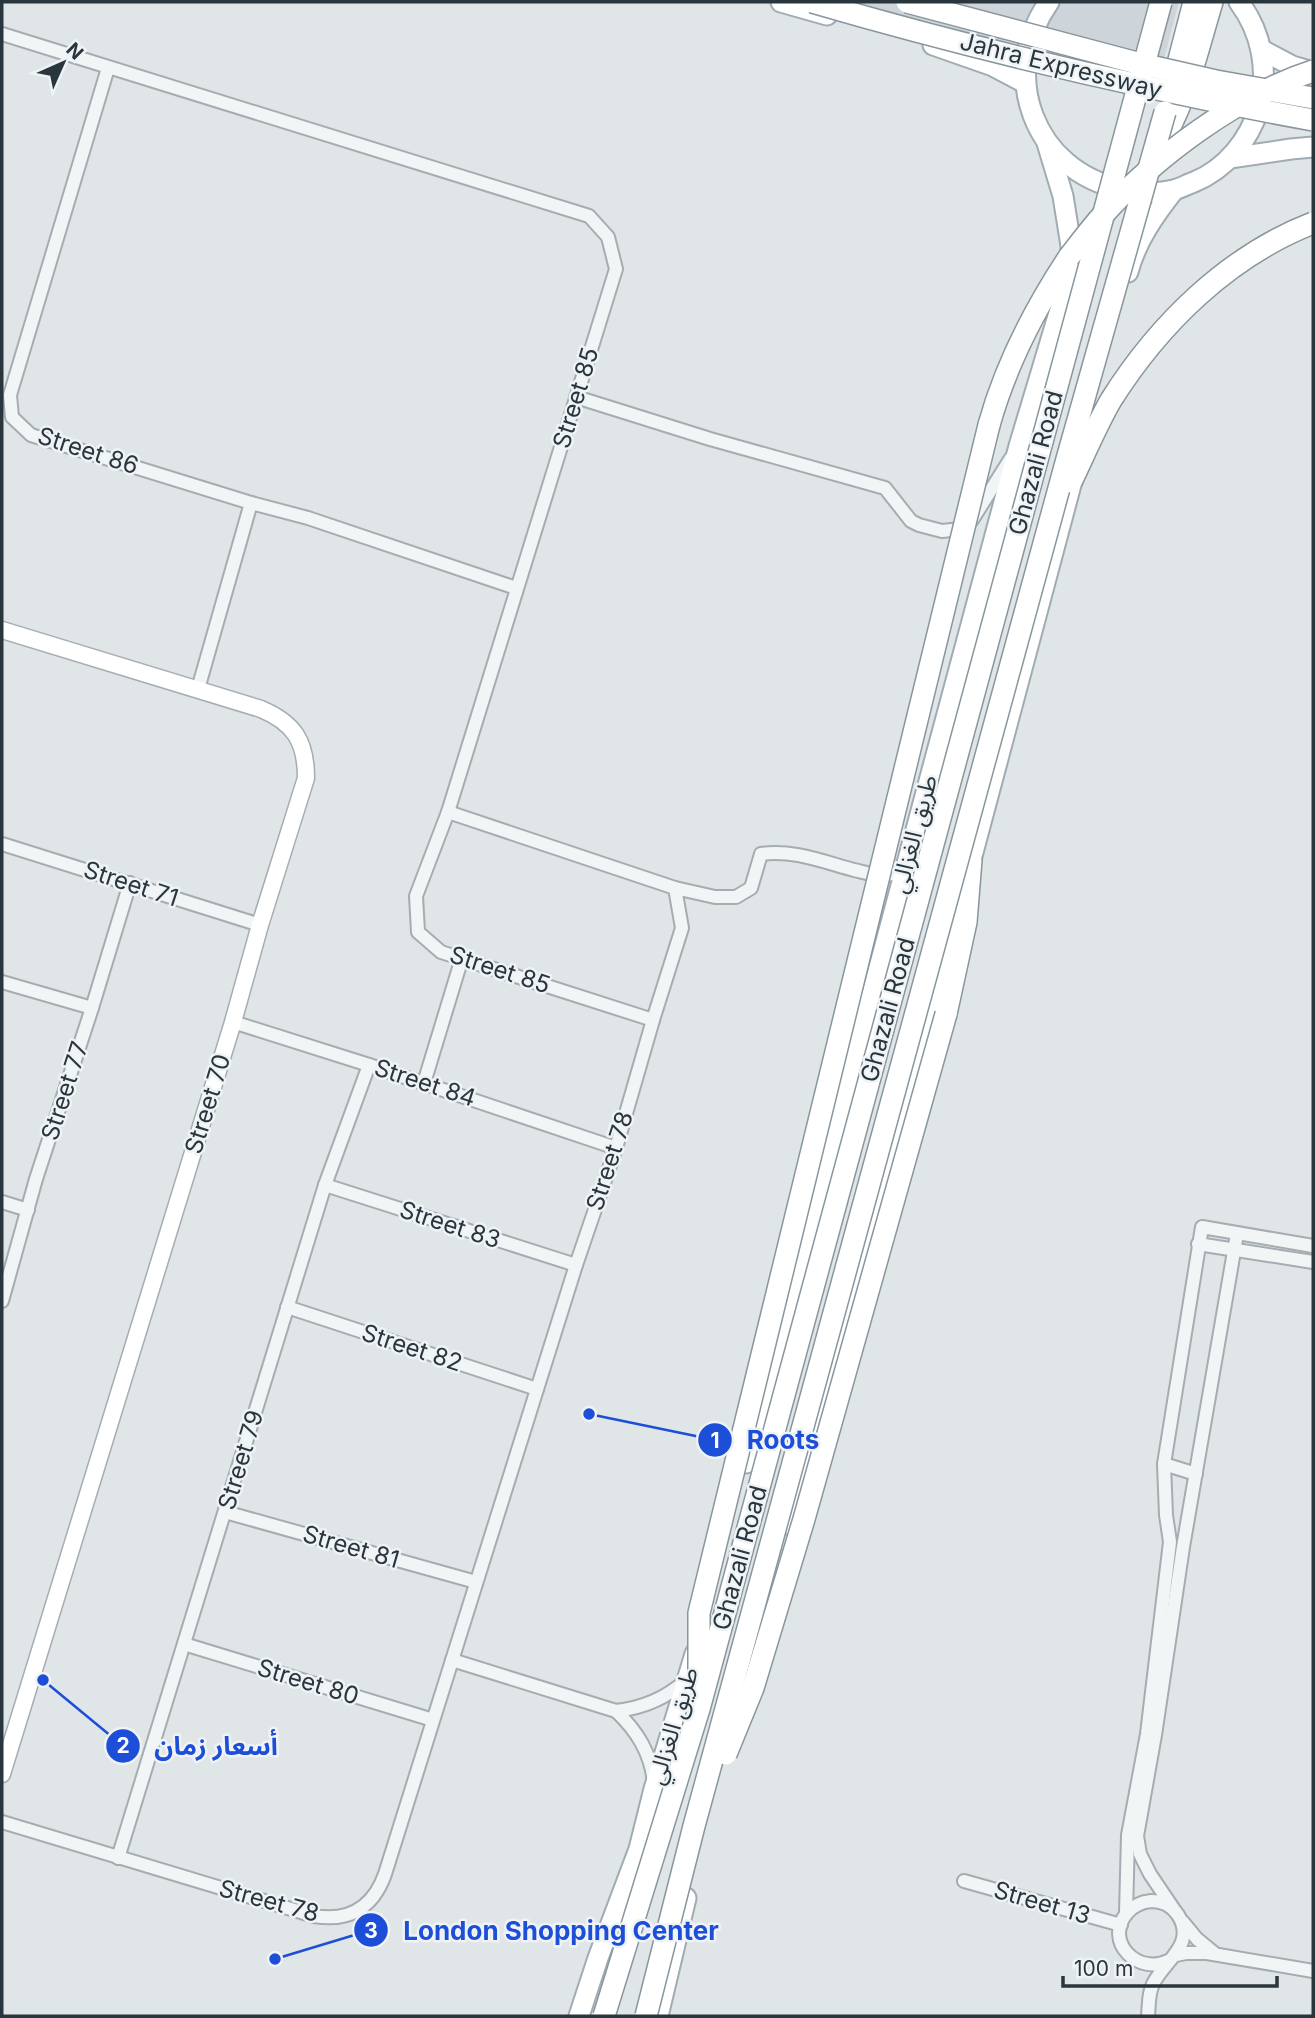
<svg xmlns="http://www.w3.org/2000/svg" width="1315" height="2018" viewBox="0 0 1315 2018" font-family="Inter,'Noto Sans Arabic',sans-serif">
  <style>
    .built { fill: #ced5da }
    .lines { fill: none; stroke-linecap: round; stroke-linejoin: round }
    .street-casing { stroke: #a5adb2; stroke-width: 16 }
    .secondary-casing { stroke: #a5adb2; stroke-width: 19 }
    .primary-casing { stroke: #a0acb3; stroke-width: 23 }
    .highway-casing { stroke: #88969e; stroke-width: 24 }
    .street { stroke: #f2f5f6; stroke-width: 12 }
    .secondary { stroke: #fff; stroke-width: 16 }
    .primary { stroke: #fff; stroke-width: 19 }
    .highway { stroke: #fff; stroke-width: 21 }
    .highway-bridge-casing { stroke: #88969e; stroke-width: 24; stroke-linecap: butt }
    .highway-bridge { stroke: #fff; stroke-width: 21 }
    .labels { text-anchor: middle; stroke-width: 5; stroke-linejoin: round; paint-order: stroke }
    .street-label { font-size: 24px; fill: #29363e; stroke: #eff3f5 }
    .leader { fill: none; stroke: #1d4ed8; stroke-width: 2.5 }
    .callout-dot { fill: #1d4ed8; stroke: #eff3f5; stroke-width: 2.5 }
    .mark-label { font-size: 21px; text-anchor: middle; font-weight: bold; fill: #fff }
    .callout-label { font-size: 26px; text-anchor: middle; font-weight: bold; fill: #1d4ed8; stroke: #eff3f5; stroke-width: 5; stroke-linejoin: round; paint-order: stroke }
  </style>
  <rect width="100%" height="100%" fill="#e0e5e8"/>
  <path class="built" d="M837,2H1179L1159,78Z"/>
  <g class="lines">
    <defs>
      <g id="street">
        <path d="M2,34L589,216L608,237L616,269L448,812L416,896L418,932L441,952L653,1020"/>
        <path d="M108,68L10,395L12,417L31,435L251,503L308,518L516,588"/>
        <path d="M576,397L710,439L885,488L911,521L919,525L942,531L961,529L972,520L1011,458"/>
        <path d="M198,689L251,503"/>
        <path d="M448,812L675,888L715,897H736L751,888L761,854C792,849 824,862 854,870C864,872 876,877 887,875C895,874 900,869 906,864"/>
        <path d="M2,844L260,925"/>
        <path d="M2,982L92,1008"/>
        <path d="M233,1022L369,1065L616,1148"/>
        <path d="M424,1083L462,958"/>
        <path d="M325,1185L576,1265"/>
        <path d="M2,1202L28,1210"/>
        <path d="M1198,1244L1313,1262"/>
        <path d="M2,1301L36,1179L92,1008L130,883"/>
        <path d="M287,1307L537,1389"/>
        <path d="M1164,1464L1196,1474"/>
        <path d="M225,1512L476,1582"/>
        <path d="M184,1644L433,1720"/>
        <path d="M452,1660L616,1711C642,1708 665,1699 685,1681"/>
        <path d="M616,1711C637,1731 651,1753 654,1783"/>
        <path d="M2,1822L314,1916C349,1922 373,1908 385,1874L576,1265L616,1148L653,1020L682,928L675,888"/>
        <path d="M118,1858L325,1185L369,1065"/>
        <path d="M964,1881L1121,1925"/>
        <path d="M1175,1911L1150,1874L1140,1854L1137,1836L1155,1735L1183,1547L1237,1234"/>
        <path d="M1126,1914L1128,1835L1147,1734L1170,1542L1166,1515L1164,1464L1202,1227L1313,1246"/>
        <path d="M1183,1922L1197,1939L1214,1953"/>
        <path d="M1176,1955L1186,1953H1207L1313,1971"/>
        <path d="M1148,2016C1149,2006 1148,1994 1153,1984C1164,1961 1197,1944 1178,1915C1172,1906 1162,1901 1151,1901C1141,1902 1133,1906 1127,1913C1103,1941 1138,1977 1170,1960"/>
      </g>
      <path id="secondary" d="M2,630L261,709C294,723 306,741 306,778L260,925L233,1022L2,1774"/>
      <g id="primary">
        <path d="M781,2L827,15"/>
        <path d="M1049,2C998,74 1034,171 1121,189C1138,193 1157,194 1174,190C1181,188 1188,184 1194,182C1226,169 1249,140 1259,108C1269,71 1262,33 1239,2"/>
        <path d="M933,45L993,66L1025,83"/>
        <path d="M1262,50L1292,66L1313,72"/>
        <path d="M1230,158L1291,149L1313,147"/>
        <path d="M1128,272C1136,241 1155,214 1174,190"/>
        <path d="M746,1463L1019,446L1070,276L1071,246L1063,196L1047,143"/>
        <path d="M787,1524L971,860L1076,466"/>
        <path d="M579,2016L598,1958L639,1849L654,1789L695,1654"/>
        <path d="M658,2016L686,1898"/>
      </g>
      <g id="highway">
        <path d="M1172,87L1194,2"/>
        <path d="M1158,148C1186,104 1197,51 1212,2"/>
        <path d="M989,425C1006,364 1034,310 1069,257"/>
        <path d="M946,1014L966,922L971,860"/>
      </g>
    </defs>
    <use href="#street" class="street-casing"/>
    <use href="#secondary" class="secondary-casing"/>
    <use href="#primary" class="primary-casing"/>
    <use href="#highway" class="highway-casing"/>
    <use href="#street" class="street"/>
    <use href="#secondary" class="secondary"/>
    <use href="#primary" class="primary"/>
    <use href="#highway" class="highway"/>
    <defs>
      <g id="highway-bridge">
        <path d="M812,2C977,50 1144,89 1313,120"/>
        <path d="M907,2L1137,63L1216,81L1313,98"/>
        <path d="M1069,257C1080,243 1091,228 1103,215C1155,157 1238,95 1313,71"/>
        <path d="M1071,482C1084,455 1096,426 1111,400C1159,324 1228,256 1313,223"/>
        <path d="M699,1680V1613L989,425"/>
        <path d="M726,1754L753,1688L804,1519L946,1014"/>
        <path d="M604,2016L699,1709L1161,2"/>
        <path d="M646,2016L694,1826L1067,459L1165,112"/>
      </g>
    </defs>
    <use href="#highway-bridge" class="highway-bridge-casing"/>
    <use href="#highway-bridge" class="highway-bridge"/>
  </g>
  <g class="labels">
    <g class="street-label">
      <text transform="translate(1061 66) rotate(14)" y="8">Jahra Expressway</text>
      <text transform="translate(576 398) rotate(-73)" y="8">Street 85</text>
      <text transform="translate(88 451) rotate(18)" y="8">Street 86</text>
      <text transform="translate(1036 463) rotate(-75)" y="8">Ghazali Road</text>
      <text transform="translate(914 834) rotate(-75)" y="8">طريق الغزالي</text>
      <text transform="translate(131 884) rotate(18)" y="8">Street 71</text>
      <text transform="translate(500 970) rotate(18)" y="8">Street 85</text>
      <text transform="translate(888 1010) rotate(-75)" y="8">Ghazali Road</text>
      <text transform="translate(425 1083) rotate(18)" y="8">Street 84</text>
      <text transform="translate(65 1091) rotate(-72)" y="8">Street 77</text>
      <text transform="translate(208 1104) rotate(-73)" y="8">Street 70</text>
      <text transform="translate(610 1161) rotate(-72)" y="8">Street 78</text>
      <text transform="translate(450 1225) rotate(18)" y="8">Street 83</text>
      <text transform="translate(412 1348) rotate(18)" y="8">Street 82</text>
      <text transform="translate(241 1460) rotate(-73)" y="8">Street 79</text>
      <text transform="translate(351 1547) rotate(16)" y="8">Street 81</text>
      <text transform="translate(740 1558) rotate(-75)" y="8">Ghazali Road</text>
      <text transform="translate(308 1682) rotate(17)" y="8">Street 80</text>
      <text transform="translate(673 1726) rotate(-73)" y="8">طريق الغزالي</text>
      <text transform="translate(269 1901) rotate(15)" y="8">Street 78</text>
      <text transform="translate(1042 1903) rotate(16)" y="8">Street 13</text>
    </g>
  </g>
  <path class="leader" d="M589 1414L715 1440M43 1680L123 1746M275 1959L371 1930"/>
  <g class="callout-dot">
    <circle cx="589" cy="1414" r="7"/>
    <circle cx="43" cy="1680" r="7"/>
    <circle cx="275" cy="1959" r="7"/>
    <circle cx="715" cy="1440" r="18"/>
    <circle cx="123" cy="1746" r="18"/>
    <circle cx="371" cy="1930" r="18"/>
  </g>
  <g class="mark-label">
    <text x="715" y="1448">1</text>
    <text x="123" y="1753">2</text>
    <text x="371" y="1938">3</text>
  </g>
  <g class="callout-label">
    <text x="783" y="1449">Roots</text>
    <text x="216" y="1755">أسعار زمان</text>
    <text x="561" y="1940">London Shopping Center</text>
  </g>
  <rect width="1315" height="2018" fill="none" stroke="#29363e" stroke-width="7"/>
  <g transform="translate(63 63) rotate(45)" stroke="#eff3f5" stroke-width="5" paint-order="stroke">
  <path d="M0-5L12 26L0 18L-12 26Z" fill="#29363e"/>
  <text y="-10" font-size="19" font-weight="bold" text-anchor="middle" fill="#29363e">N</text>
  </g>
  <path d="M1063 1976v10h214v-10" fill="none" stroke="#29363e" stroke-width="3.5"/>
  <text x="1074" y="1976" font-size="21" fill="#29363e" stroke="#eff3f5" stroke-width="5" paint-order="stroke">100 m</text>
</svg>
